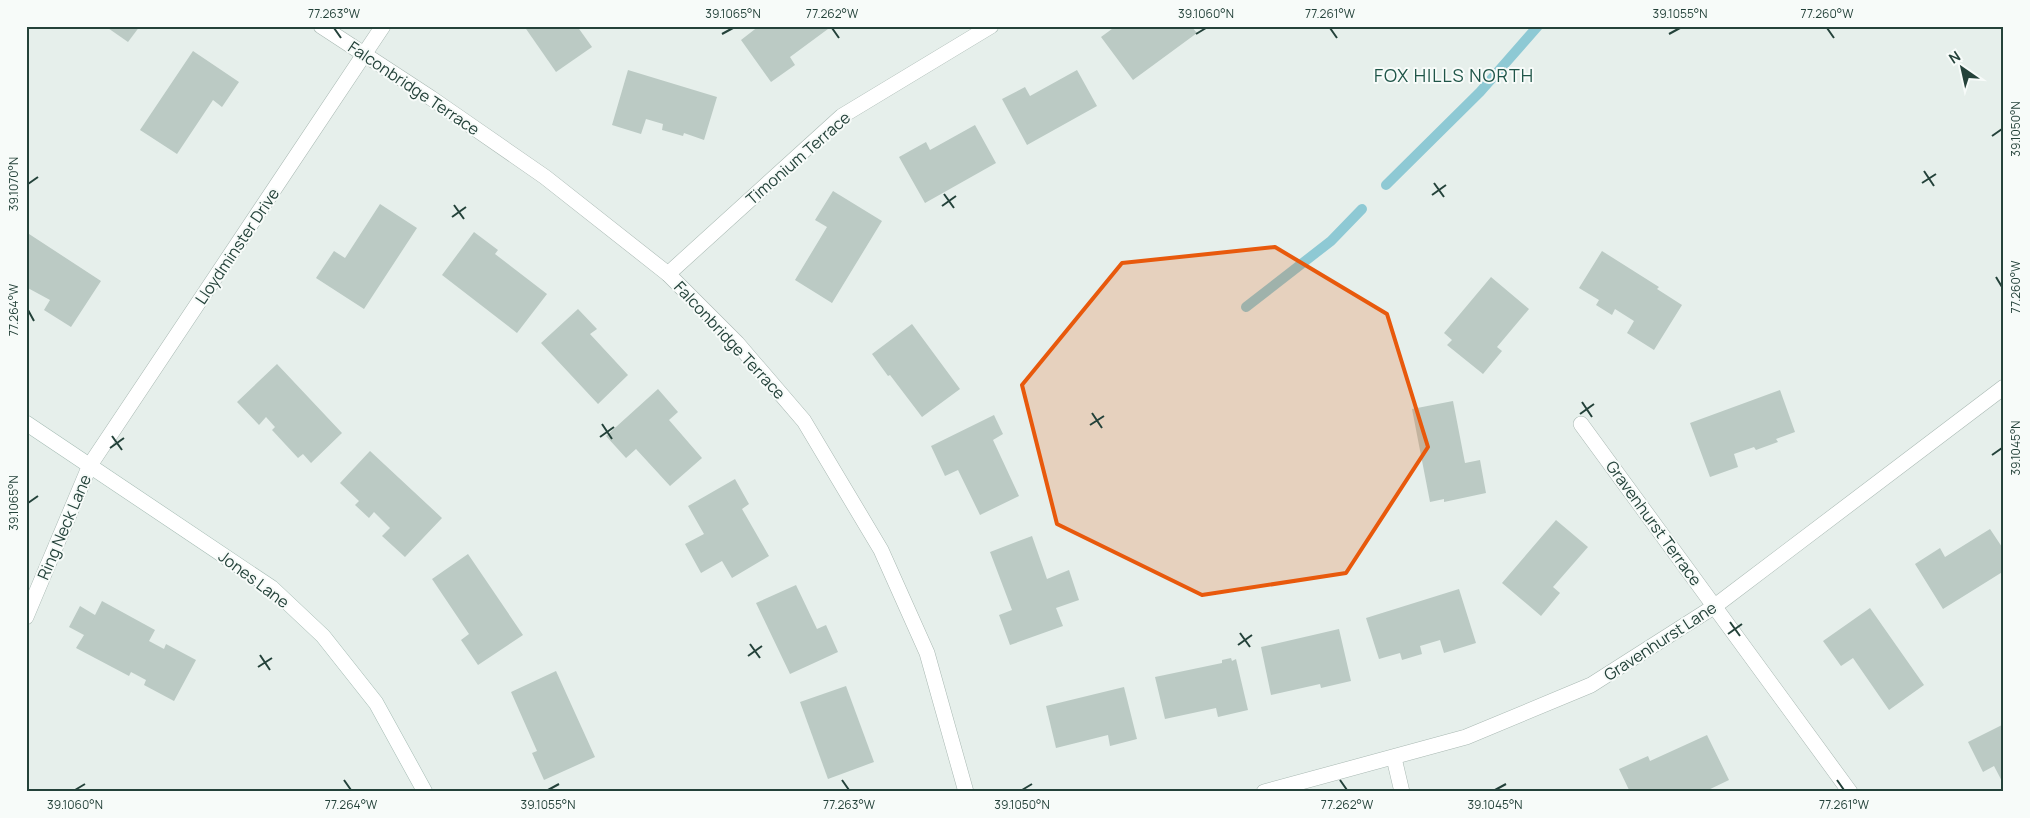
<svg xmlns="http://www.w3.org/2000/svg" width="2030" height="818" viewBox="0 0 2030 818" font-family="Manrope,sans-serif">
  <style>
    .lines { fill: none; stroke-linecap: round; stroke-linejoin: round }
    .stream { stroke: #8ec9d4; stroke-width: 10 }
    .building { fill: #bbcac4 }
    .lane-casing { stroke: #a8b8b2; stroke-width: 16 }
    .street-casing { stroke: #a8b8b2; stroke-width: 16 }
    .secondary-casing { stroke: #a4bbb3; stroke-width: 16 }
    .lane { stroke: #fff; stroke-width: 15 }
    .street { stroke: #fff; stroke-width: 15 }
    .secondary { stroke: #fff; stroke-width: 15 }
    .marked { fill: #e8590c; fill-opacity: 0.2; stroke: #e8590c; stroke-width: 4; stroke-linejoin: round }
    .ticks { fill: none; stroke: #24423a; stroke-width: 2 }
    .labels { text-anchor: middle; stroke-width: 4; stroke-linejoin: round; paint-order: stroke }
    .street-label { font-size: 16px; fill: #24423a; stroke: #f7fbf9 }
    .neighbourhood-label { font-size: 18px; letter-spacing: 1px; fill: #1f5548; stroke: #f7fbf9 }
    .neatline { fill: none; stroke: #24423a; stroke-width: 2 }
    .ticks-label { font-size: 12px; text-anchor: middle; fill: #24423a }
  </style>
  <rect width="100%" height="100%" fill="#e6efeb"/>
  <g class="lines">
    <g class="stream">
      <path d="M1386,185L1480,92L1538,26"/>
      <path d="M1246,307L1331,241L1362,209"/>
    </g>
  </g>
  <g class="building">
    <path d="M105,26H140L128,42Z"/>
    <path d="M524,26H577L592,47L556,72Z"/>
    <path d="M759,26H832L790,57L795,65L771,82L741,40Z"/>
    <path d="M1116,26H1130L1132,29L1135,26H1191L1197,33L1133,80L1101,37Z"/>
    <path d="M193,51L239,82L222,107L213,100L177,154L140,130Z"/>
    <path d="M628,70L717,97L704,140L684,133L683,136L662,130L663,124L646,119L641,134L612,125Z"/>
    <path d="M1077,70L1097,106L1027,145L1002,99L1025,87L1030,96Z"/>
    <path d="M975,125L996,163L925,203L899,157L926,142L930,150Z"/>
    <path d="M833,191L882,221L832,303L795,280L827,227L815,220Z"/>
    <path d="M380,204L417,228L364,309L316,278L334,251L345,258Z"/>
    <path d="M26,232L101,281L71,327L44,310L50,300L26,287Z"/>
    <path d="M474,232L498,250L495,254L547,294L517,333L442,275Z"/>
    <path d="M1602,251L1659,287L1657,289L1682,305L1654,350L1627,333L1634,321L1615,309L1612,315L1596,305L1599,300L1579,288Z"/>
    <path d="M1491,277L1529,309L1497,347L1502,351L1483,374L1447,345L1452,340L1444,333Z"/>
    <path d="M578,309L597,329L590,334L628,375L598,404L541,343Z"/>
    <path d="M912,324L960,389L922,417L890,375L888,376L872,354Z"/>
    <path d="M277,364L342,433L311,463L303,454L298,458L272,430L275,427L266,417L259,425L237,402Z"/>
    <path d="M658,389L678,412L669,420L702,458L670,486L636,449L626,458L606,436Z"/>
    <path d="M1780,390L1795,432L1776,439L1778,442L1756,450L1754,447L1734,454L1738,467L1710,477L1690,423Z"/>
    <path d="M1453,401L1465,463L1480,460L1486,493L1444,502V499L1430,502L1412,409Z"/>
    <path d="M994,415L1003,434L993,440L1019,496L980,515L958,470L945,476L931,446Z"/>
    <path d="M370,451L442,518L405,557L382,536L390,528L374,512L369,518L355,505L359,501L340,483Z"/>
    <path d="M735,479L749,504L742,509L769,556L732,578L722,561L701,573L685,544L704,534L688,506Z"/>
    <path d="M1556,520L1588,547L1553,587L1560,593L1541,616L1502,583Z"/>
    <path d="M1990,529L2004,550V571L1943,609L1915,564L1940,548L1945,557Z"/>
    <path d="M1032,536L1047,579L1069,570L1079,600L1056,608L1063,626L1010,645L999,615L1012,610L990,552Z"/>
    <path d="M468,554L523,635L478,665L461,640L469,634L432,579Z"/>
    <path d="M796,585L817,629L826,625L838,652L790,674L756,603Z"/>
    <path d="M1459,589L1476,643L1444,653L1440,640L1420,646L1422,654L1402,660L1400,653L1379,659L1366,618Z"/>
    <path d="M102,601L155,630L149,641L164,649L166,644L196,660L174,701L144,685L146,680L131,672L129,676L76,648L84,635L69,627L80,606L95,615Z"/>
    <path d="M1870,608L1924,685L1889,710L1853,658L1841,666L1823,641Z"/>
    <path d="M1339,629L1351,681L1321,688L1320,684L1271,695L1261,647Z"/>
    <path d="M1231,658L1232,661L1236,659L1248,710L1218,717L1216,708L1165,719L1155,677L1222,663V660Z"/>
    <path d="M556,671L595,757L544,780L532,753L537,751L511,692Z"/>
    <path d="M846,686L874,762L828,779L800,702Z"/>
    <path d="M1124,687L1137,739L1110,746L1108,735L1056,748L1046,706Z"/>
    <path d="M2004,724V785L1994,766L1983,772L1968,742Z"/>
    <path d="M1707,735L1729,780L1704,792H1630L1619,769L1648,756L1650,761Z"/>
  </g>
  <g class="lines">
    <defs>
      <path id="lane" d="M1394,758L1402,792"/>
      <g id="street">
        <path d="M321,26L431,98L545,177L668,274L737,343L804,421L881,550L927,653L966,792"/>
        <path d="M668,274L842,116L991,26"/>
        <path d="M1581,424L1850,792"/>
        <path d="M26,617L90,465L383,26"/>
        <path d="M1264,792L1466,737L1591,685L1715,606L2004,387"/>
      </g>
      <path id="secondary" d="M26,423L272,588L323,636L376,703L425,792"/>
    </defs>
    <use href="#lane" class="lane-casing"/>
    <use href="#street" class="street-casing"/>
    <use href="#secondary" class="secondary-casing"/>
    <use href="#lane" class="lane"/>
    <use href="#street" class="street"/>
    <use href="#secondary" class="secondary"/>
  </g>
  <path class="marked" d="M1275,247L1387,314L1428,447L1346,573L1202,595L1057,524L1022,385L1122,263Z"/>
  <path class="ticks" d="M334,28L341,38M832,28L839,38M1330,28L1337,38M1827,28L1834,38M722,34L733,28M1196,34L1206,28M1669,34L1680,28M1992,136L2002,129M1924,171L1934,186M1434,183L1444,197M1922,183L1936,174M28,184L38,177M944,194L954,208M1432,195L1446,185M454,205L464,219M942,206L956,196M452,217L466,207M1996,277L2002,287M28,310L34,321M1582,402L1592,417M1092,413L1102,428M1580,414L1594,404M602,424L612,439M1090,425L1104,416M112,436L122,450M600,437L614,427M110,448L124,438M1992,455L2002,448M28,503L38,496M1730,622L1740,636M1240,633L1250,647M1728,634L1742,624M750,644L760,658M1238,645L1252,635M260,655L270,670M748,656L762,646M258,667L272,658M344,780L351,790M842,780L849,790M1340,780L1347,790M1837,780L1844,790M75,790L85,784M548,790L559,784M1022,790L1032,784M1495,790L1506,784"/>
  <g class="labels">
    <g class="street-label">
      <text transform="translate(414 88) rotate(34)" y="6">Falconbridge Terrace</text>
      <text transform="translate(798 158) rotate(-41)" y="6">Timonium Terrace</text>
      <text transform="translate(237 246) rotate(-56)" y="6">Lloydminster Drive</text>
      <text transform="translate(730 340) rotate(47)" y="6">Falconbridge Terrace</text>
      <text transform="translate(1654 523) rotate(54)" y="6">Gravenhurst Terrace</text>
      <text transform="translate(64 527) rotate(-67)" y="6">Ring Neck Lane</text>
      <text transform="translate(254 579) rotate(37)" y="6">Jones Lane</text>
      <text transform="translate(1660 641) rotate(-33)" y="6">Gravenhurst Lane</text>
    </g>
    <g class="neighbourhood-label">
      <text x="1454" y="82">FOX HILLS NORTH</text>
    </g>
  </g>
  <rect width="2030" height="818" fill="none" stroke="#f7fbf9" stroke-width="55"/>
  <g transform="translate(1962 68) rotate(326)" stroke="#f7fbf9" stroke-width="4" paint-order="stroke">
  <path d="M0-4L9 19L0 12L-9 19Z" fill="#24423a"/>
  <text y="-8" font-size="14" font-weight="bold" text-anchor="middle" fill="#24423a">N</text>
  </g>
  <rect x="28" y="28" width="1974" height="762" class="neatline"/>
  <g class="ticks-label">
    <text x="334" y="18">77.263°W</text>
    <text x="733" y="18">39.1065°N</text>
    <text x="832" y="18">77.262°W</text>
    <text x="1206" y="18">39.1060°N</text>
    <text x="1330" y="18">77.261°W</text>
    <text x="1680" y="18">39.1055°N</text>
    <text x="1827" y="18">77.260°W</text>
    <text transform="translate(2016 129) rotate(-90)" y="4">39.1050°N</text>
    <text transform="translate(14 184) rotate(-90)" y="4">39.1070°N</text>
    <text transform="translate(2016 287) rotate(-90)" y="4">77.260°W</text>
    <text transform="translate(14 310) rotate(-90)" y="4">77.264°W</text>
    <text transform="translate(2016 448) rotate(-90)" y="4">39.1045°N</text>
    <text transform="translate(14 503) rotate(-90)" y="4">39.1065°N</text>
    <text x="75" y="809">39.1060°N</text>
    <text x="351" y="809">77.264°W</text>
    <text x="548" y="809">39.1055°N</text>
    <text x="849" y="809">77.263°W</text>
    <text x="1022" y="809">39.1050°N</text>
    <text x="1347" y="809">77.262°W</text>
    <text x="1495" y="809">39.1045°N</text>
    <text x="1844" y="809">77.261°W</text>
  </g>
</svg>
